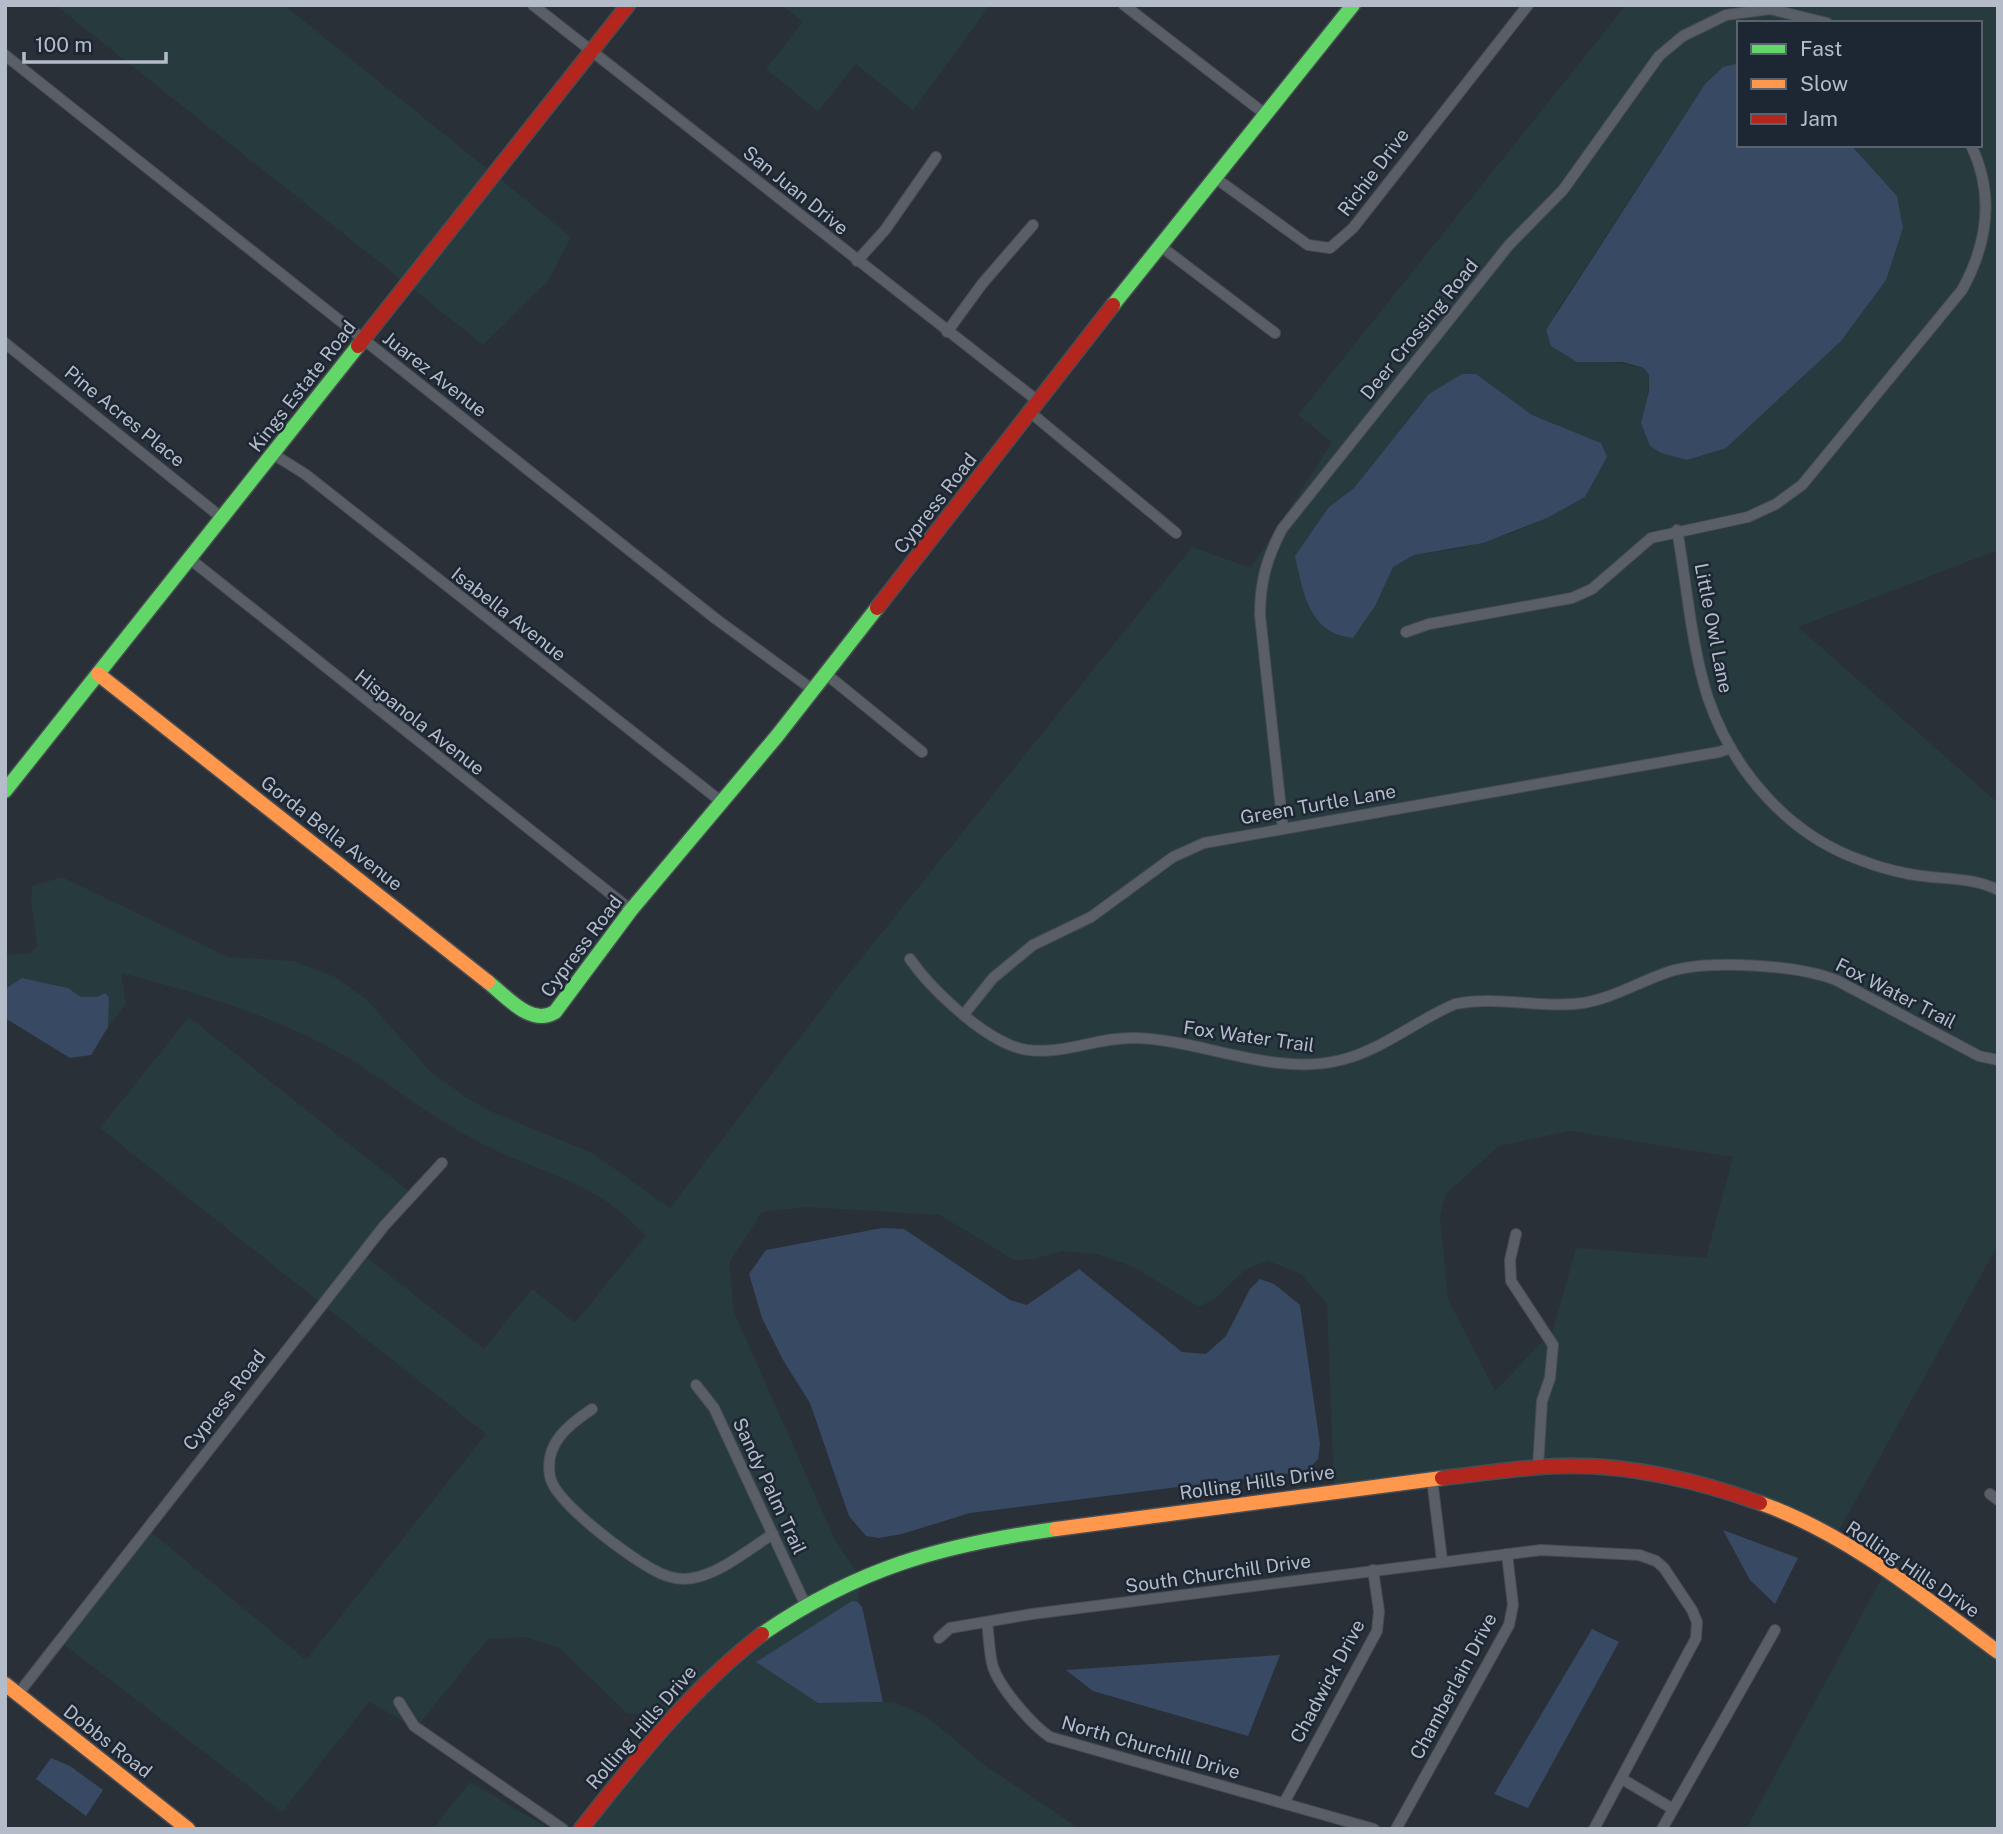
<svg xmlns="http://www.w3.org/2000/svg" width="2003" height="1834" viewBox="0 0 2003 1834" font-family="'Public Sans',sans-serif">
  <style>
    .green { fill: #273a3e; fill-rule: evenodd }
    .water { fill: #384963 }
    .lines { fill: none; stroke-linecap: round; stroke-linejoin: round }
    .street-casing { stroke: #484c53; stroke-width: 12 }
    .fast-casing { stroke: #484c53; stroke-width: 17 }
    .slow-casing { stroke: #484c53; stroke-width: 17 }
    .jam-casing { stroke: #484c53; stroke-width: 17 }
    .street { stroke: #5a5e66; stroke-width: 10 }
    .fast { stroke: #63d668; stroke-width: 14 }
    .slow { stroke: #ff974d; stroke-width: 14 }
    .jam { stroke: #b3261e; stroke-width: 14 }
    .labels { text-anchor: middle; stroke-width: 5; stroke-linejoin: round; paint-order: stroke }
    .street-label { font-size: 19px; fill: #b4bcc9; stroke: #1d2633 }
  </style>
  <rect width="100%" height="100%" fill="#2a3038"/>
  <g class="green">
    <path d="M55,5H284L490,171L403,281Z"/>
    <path d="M782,5H990L913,110L856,64L818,111L766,69L803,22Z"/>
    <path d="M1626,5H1998V550L1798,627L1998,803V1245L1837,1534L1798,1514L1623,1465L1334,1486L1327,1304L1301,1274L1268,1261L1246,1269L1216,1298L1199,1307L1134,1267L1096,1254L1062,1251L1034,1259L1014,1260L940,1215L806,1207L762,1212L729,1263L734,1312L835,1540L857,1573C782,1618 723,1648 665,1716L627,1713L559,1648L524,1637L488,1639L416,1728L369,1702L282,1812L57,1639L145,1527L306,1660L486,1434L100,1128L189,1017L411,1193L362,1254L484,1349L532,1289L575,1323L646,1235C636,1227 628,1217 618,1210C577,1177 520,1165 475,1140C429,1116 389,1083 345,1056C280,1018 195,992 121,973L126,1004L108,1027V1014L97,997H81L68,988L23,978L5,989V955L30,953L37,946L31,900L32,886L62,877L228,957L294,961L335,977L366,999L430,1071L467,1098L490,1111L592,1153L670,1208L839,986L1192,547L1251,568L1332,442L1298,415ZM1739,23H1980V145H1851L1897,196L1641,423L1647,405L1649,375L1644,368L1607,361L1555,314L1705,84L1723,67L1739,63ZM1462,374H1476L1532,415L1601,443L1585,497L1518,531L1462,548L1414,555L1393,567L1353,638C1309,634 1303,592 1296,556L1329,507L1354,488L1429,395ZM1570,1131L1733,1157L1706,1258L1576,1248L1553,1330L1495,1391L1448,1299L1440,1217L1445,1195L1499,1146Z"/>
    <path d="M499,178L571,237L548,281L483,345L412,288Z"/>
    <path d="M1884,1574L1998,1657V1829H1746Z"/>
    <path d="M861,1583L858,1602L852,1601L818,1703L893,1702L926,1716L987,1767L1080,1829H589C631,1774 673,1715 725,1669C764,1634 813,1605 861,1583Z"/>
    <path d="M470,1782L550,1829H433Z"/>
  </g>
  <g class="water">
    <path d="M1739,63V145H1851L1897,196L1903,228L1886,280L1841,341L1726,448L1687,460L1661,453L1650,446L1641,423L1649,391V375L1644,368L1623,362H1577L1551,346L1546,330L1705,84L1723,67Z"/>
    <path d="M1462,374H1476L1532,415L1601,443L1607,457L1585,497L1547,518L1483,543L1414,555L1393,567L1375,606L1353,638C1309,634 1303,592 1295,556L1329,507L1354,488L1429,394Z"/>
    <path d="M22,978L68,988L81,997H97L105,993L109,997L108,1027L91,1055L70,1058L5,1018V989Z"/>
    <path d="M882,1228L904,1229L1010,1300L1027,1305L1079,1269L1182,1352L1206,1354L1226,1336L1250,1289L1260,1279L1274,1284L1300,1305L1320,1444L1318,1459L1307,1471L970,1513L902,1534L879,1538L866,1536L849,1516L810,1403L783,1360L762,1318L749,1274L766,1250Z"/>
    <path d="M1723,1530L1798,1558L1775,1604L1750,1580Z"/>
    <path d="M852,1601L858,1602L862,1607L883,1702L818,1703L756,1662Z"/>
    <path d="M1592,1629L1619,1642L1528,1808L1494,1794Z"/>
    <path d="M1280,1655L1248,1736L1093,1691L1066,1670Z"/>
    <path d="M51,1758L70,1766L103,1790L86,1816L36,1779Z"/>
  </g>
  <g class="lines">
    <defs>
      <g id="street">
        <path d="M533,5L1039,402"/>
        <path d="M1124,5L1265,114"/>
        <path d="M5,55L716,619L813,690"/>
        <path d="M1214,177L1308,245L1330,248L1353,228L1528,5"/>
        <path d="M1159,245L1275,333"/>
        <path d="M857,261L885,230L936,157"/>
        <path d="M947,332L982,284L1033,225"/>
        <path d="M5,343L222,518"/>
        <path d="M1031,413L1176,533"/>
        <path d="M273,454L305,474L723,803"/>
        <path d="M1677,530C1687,585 1691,645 1708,698C1733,771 1789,836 1863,861C1878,867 1894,871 1909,874C1938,880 1971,876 1998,890"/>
        <path d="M190,559L631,910"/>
        <path d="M1406,632L1429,624L1572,598L1592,589L1651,538L1748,517L1776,504L1802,485L1962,290C1988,243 1995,195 1971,145"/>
        <path d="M826,674L922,752"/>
        <path d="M1283,828L1260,615C1260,581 1267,558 1282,529L1509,245L1563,190L1659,56L1683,36L1726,15L1770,9L1827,23"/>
        <path d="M910,959C930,988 976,1031 1010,1045C1050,1062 1095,1036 1136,1038C1203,1040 1274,1077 1341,1060C1382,1050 1417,1020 1455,1004C1497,995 1540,1009 1583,1003C1613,998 1639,982 1668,972C1708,959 1797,965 1836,980L1979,1056L1998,1060"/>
        <path d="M965,1013L993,978L1033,945L1091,917L1173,857L1204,843L1719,752L1731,748"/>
        <path d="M1516,1234L1510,1260L1511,1281L1553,1345L1550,1378L1542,1401L1538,1467"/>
        <path d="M696,1385L714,1408L806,1606"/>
        <path d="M592,1409C568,1425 544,1444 550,1476C553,1501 629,1557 652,1569C664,1576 679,1581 693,1578C721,1573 749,1549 773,1534"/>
        <path d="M1432,1479L1442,1560"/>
        <path d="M1990,1494L1998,1500"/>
        <path d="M987,1622C989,1637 989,1653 993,1667C1000,1688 1032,1725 1050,1737L1374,1829"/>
        <path d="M939,1638L950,1628L1032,1614L1541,1550L1639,1555L1656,1561L1664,1568L1692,1610L1697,1622L1696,1638L1594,1829"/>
        <path d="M18,1694L384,1226L442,1163"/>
        <path d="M399,1702L414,1726L563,1829"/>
        <path d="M1622,1779L1673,1809"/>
        <path d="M1284,1803L1377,1631L1379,1611L1373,1570"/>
        <path d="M1396,1829L1509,1625L1513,1605L1507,1554"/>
        <path d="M1662,1829L1775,1630"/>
      </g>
      <g id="fast">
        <path d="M1113,305L1353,5"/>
        <path d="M5,791L358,346"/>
        <path d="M488,982C506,996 531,1027 555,1012L631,910L777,736L877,608"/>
        <path d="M762,1634C858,1568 942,1545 1056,1529"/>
      </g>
      <g id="slow">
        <path d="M98,674L488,982"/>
        <path d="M1760,1503C1848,1534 1924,1597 1998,1652"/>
        <path d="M1056,1529L1442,1478"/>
        <path d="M5,1684L188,1829"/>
      </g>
      <g id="jam">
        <path d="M358,346L628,5"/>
        <path d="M877,608L1113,305"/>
        <path d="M1442,1478C1481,1474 1520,1467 1560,1466C1628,1464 1696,1480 1760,1503"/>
        <path d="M581,1829C636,1759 691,1689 762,1634"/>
      </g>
    </defs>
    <use href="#street" class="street-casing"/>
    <use href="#fast" class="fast-casing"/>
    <use href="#slow" class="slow-casing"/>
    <use href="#jam" class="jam-casing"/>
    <use href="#street" class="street"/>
    <use href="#fast" class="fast"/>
    <use href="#slow" class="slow"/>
    <use href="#jam" class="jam"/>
  </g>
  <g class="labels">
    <g class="street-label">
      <text transform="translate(1373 172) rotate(-53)" y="7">Richie Drive</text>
      <text transform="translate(796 190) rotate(39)" y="7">San Juan Drive</text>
      <text transform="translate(1419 329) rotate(-51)" y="7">Deer Crossing Road</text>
      <text transform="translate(435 374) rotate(38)" y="7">Juarez Avenue</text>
      <text transform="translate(302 386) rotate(-52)" y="7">Kings Estate Road</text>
      <text transform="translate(125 416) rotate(39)" y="7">Pine Acres Place</text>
      <text transform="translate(935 503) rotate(-52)" y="7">Cypress Road</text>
      <text transform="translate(509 614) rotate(38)" y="7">Isabella Avenue</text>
      <text transform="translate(1714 628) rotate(79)" y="7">Little Owl Lane</text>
      <text transform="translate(420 722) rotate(38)" y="7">Hispanola Avenue</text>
      <text transform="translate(1318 804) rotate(-10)" y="7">Green Turtle Lane</text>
      <text transform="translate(332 833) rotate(38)" y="7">Gorda Bella Avenue</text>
      <text transform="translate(581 946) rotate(-53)" y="7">Cypress Road</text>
      <text transform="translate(1896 993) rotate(27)" y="7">Fox Water Trail</text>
      <text transform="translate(1249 1036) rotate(8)" y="7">Fox Water Trail</text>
      <text transform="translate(224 1400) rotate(-52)" y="7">Cypress Road</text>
      <text transform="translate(1257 1482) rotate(-8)" y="7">Rolling Hills Drive</text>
      <text transform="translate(770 1486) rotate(65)" y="7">Sandy Palm Trail</text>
      <text transform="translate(1913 1569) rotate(34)" y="7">Rolling Hills Drive</text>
      <text transform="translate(1218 1573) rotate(-8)" y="7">South Churchill Drive</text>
      <text transform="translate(1327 1681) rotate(-62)" y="7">Chadwick Drive</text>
      <text transform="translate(1453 1686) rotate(-62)" y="7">Chamberlain Drive</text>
      <text transform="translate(641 1727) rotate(-49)" y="7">Rolling Hills Drive</text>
      <text transform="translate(108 1741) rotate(38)" y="7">Dobbs Road</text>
      <text transform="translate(1151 1747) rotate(16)" y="7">North Churchill Drive</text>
    </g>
  </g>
  <rect width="2003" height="1834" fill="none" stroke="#b4bcc9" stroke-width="14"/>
  <rect x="1737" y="21" width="245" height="126" fill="#1d2633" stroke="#59626f" stroke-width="2"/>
  <rect x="1751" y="44" width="35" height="10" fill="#63d668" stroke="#59626f" stroke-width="2"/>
  <text x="1800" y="56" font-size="21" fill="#b4bcc9">Fast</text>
  <rect x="1751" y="79" width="35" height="10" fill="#ff974d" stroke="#59626f" stroke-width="2"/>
  <text x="1800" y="91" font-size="21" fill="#b4bcc9">Slow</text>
  <rect x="1751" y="114" width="35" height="10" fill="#b3261e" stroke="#59626f" stroke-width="2"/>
  <text x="1800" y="126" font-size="21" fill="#b4bcc9">Jam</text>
  <path d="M24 52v10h142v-10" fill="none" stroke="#b4bcc9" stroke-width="3.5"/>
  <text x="35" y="52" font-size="21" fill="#b4bcc9" stroke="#1d2633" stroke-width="5" paint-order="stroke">100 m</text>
</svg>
